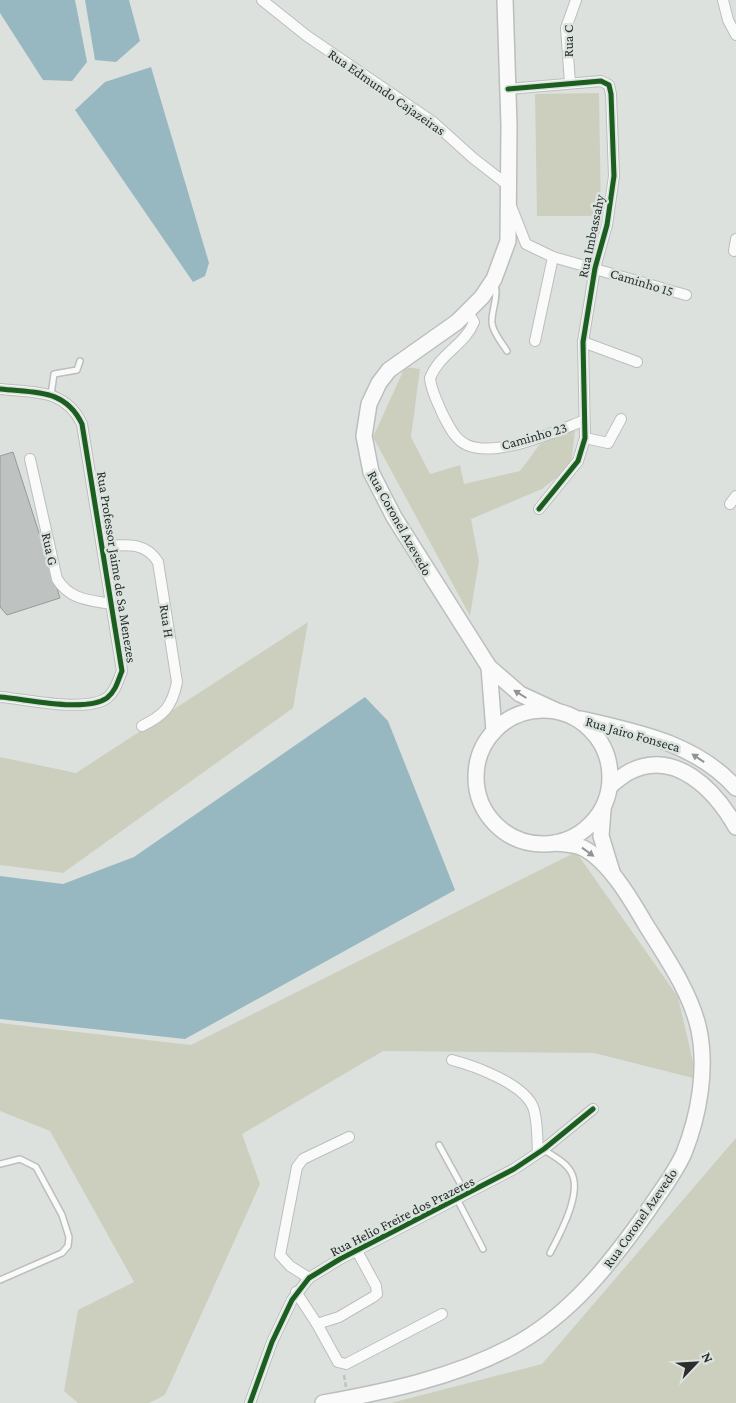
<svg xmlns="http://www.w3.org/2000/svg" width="736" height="1403" viewBox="0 0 736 1403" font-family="'Crimson Pro',serif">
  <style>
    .green { fill: #cccfbe }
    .water { fill: #97b8c0 }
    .building { fill: #bec2c0; stroke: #969a99 }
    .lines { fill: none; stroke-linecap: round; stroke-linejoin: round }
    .lane-casing { stroke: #bbbebd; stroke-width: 8 }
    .street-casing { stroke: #bbbebd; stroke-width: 12 }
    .secondary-casing { stroke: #bbbebd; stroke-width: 18 }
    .path { stroke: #c0c1c0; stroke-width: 2.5; stroke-dasharray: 5 2.5; stroke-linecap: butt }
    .lane { stroke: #fafafa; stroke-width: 5 }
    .street { stroke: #fafafa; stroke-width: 10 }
    .secondary { stroke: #fafafa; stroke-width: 15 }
    .cycleway-casing { stroke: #dae3de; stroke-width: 8 }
    .cycleway { stroke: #1b5e20; stroke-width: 5 }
    .oneway { fill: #929494 }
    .labels { text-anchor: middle; stroke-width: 5; stroke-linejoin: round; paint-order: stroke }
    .street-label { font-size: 14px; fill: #2b2e2d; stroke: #dae3de }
  </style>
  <rect width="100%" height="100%" fill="#dce1de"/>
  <g class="green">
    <path d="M599,93L601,216H537L535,94Z"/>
    <path d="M405,367L420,369L411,437L430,474L460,465L464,484L520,471L540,444L575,429L571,466L542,489L471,519L479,561L470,616L373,437Z"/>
    <path d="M308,622L293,708L63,873L0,865V757L76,773Z"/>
    <path d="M576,852L678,997L697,1079L594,1053L383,1051L242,1134L260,1184L165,1395L149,1403H78L64,1391L78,1310L134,1282L50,1131L0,1111V1023L191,1045Z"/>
    <path d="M736,1138V1403H391L542,1364Z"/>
  </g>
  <g class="water">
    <path d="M0,0H75L87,62L72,81L43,80L0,13Z"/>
    <path d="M85,0H129L140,41L116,62L95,60Z"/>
    <path d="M151,67L209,263L205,276L193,282L75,110L105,82Z"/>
    <path d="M365,697L388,721L455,890L185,1039L0,1019V876L63,884L134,857Z"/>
  </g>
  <path class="building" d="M13,452L60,598L7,615L0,607V456Z"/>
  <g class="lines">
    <defs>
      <g id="lane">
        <path d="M495,284C499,298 491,310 492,323C493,333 502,343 507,351"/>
        <path d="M51,395L54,374L77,370L80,361"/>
        <path d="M439,1145L466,1194"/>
        <path d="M544,1150C553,1156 566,1162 571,1172C583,1192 560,1234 550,1253"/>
        <path d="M0,1164L20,1159L36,1167L62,1215L69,1237L68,1246L62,1253L0,1280"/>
        <path d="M457,1199L483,1249"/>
      </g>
      <g id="street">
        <path d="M262,0L307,36L433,122L473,158L509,186"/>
        <path d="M723,0L728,20L736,35"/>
        <path d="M570,83L566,28L576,0"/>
        <path d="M508,89L601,81L609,85L611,94L614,176L607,225L595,268L583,342L585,438L578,461L539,509"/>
        <path d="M511,206L526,244L553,257L686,295"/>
        <path d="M734,251L736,239"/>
        <path d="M468,312L474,322C465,345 440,353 430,378C431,391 438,403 443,415C449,426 455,440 467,445C497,458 554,432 583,421"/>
        <path d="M535,341L553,257"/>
        <path d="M583,342L637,362"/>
        <path d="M0,389C34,393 65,388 82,424L122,671C118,680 116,691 107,698C85,713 27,699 0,697"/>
        <path d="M585,438L608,443L621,419"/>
        <path d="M30,459L57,579C70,600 89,600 111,604"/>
        <path d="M730,504L736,496"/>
        <path d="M103,546C125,545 145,541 158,562L177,682C172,707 164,715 142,726"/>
        <path d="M452,1060C475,1066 524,1084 533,1107C538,1120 537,1139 538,1153"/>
        <path d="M309,1278L290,1266L280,1255L297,1167L303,1159L349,1137"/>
        <path d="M296,1292L317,1324L339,1317L373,1297L377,1294L376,1286L357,1251"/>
        <path d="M317,1324L338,1362L346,1364L442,1314"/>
        <path d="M250,1403L272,1342L292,1300L309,1278L340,1259L514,1169L544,1149L593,1109"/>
      </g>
      <g id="secondary">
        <path d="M505,0L509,125L508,241L494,279L482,297L457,322L389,370L379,383L369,404L364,436L371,472L394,517L489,667L520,694L557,711"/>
        <path d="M489,667L494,731"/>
        <circle cx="543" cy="777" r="67"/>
        <path d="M581,719C637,732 696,743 736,788"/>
        <path d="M610,786C616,781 622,776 629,772C675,748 715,790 736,827"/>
        <path d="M603,810L601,836L612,872"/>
        <path d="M323,1403C388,1391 452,1378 511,1347C570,1316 611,1263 649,1209C661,1191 675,1173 684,1153C699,1115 707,1070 699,1030C691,993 666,957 646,925C632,901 609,861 583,848C575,844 564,844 555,843"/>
      </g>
    </defs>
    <use href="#lane" class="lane-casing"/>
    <use href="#street" class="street-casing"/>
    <use href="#secondary" class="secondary-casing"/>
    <path class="path" d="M344,1375L346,1387"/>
    <use href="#lane" class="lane"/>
    <use href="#street" class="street"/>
    <use href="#secondary" class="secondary"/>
    <defs>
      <g id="cycleway">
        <path d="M508,89L601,81L609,85L611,94L614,176L607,225L595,268L583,342L585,438L578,461L539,509"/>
        <path d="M0,389C34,393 65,388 82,424L122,671C118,680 116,691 107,698C85,713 27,699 0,697"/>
        <path d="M250,1403L272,1342L292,1300L309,1278L340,1259L514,1169L544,1149L593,1109"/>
      </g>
    </defs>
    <use href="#cycleway" class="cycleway-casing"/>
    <use href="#cycleway" class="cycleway"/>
  </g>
  <defs><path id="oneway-solid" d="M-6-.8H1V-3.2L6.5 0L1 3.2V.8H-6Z" transform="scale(1.25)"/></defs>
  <g class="oneway">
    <use href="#oneway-solid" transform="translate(520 694) rotate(-148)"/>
    <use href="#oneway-solid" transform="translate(698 758) rotate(-146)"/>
    <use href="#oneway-solid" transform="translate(588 852) rotate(36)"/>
  </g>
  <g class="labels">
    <g class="street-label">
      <text transform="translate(568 41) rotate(-90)" y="5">Rua C</text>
      <text transform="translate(387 92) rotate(35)" y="5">Rua Edmundo Cajazeiras</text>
      <text transform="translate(591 236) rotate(-78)" y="5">Rua Imbassahy</text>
      <text transform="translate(642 282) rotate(17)" y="5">Caminho 15</text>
      <text transform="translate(534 436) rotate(-16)" y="5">Caminho 23</text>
      <text transform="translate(400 523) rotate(61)" y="5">Rua Coronel Azevedo</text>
      <text transform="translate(50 549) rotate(77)" y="5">Rua G</text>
      <text transform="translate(117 567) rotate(81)" y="5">Rua Professor Jaime de Sa Menezes</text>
      <text transform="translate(167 621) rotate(81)" y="5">Rua H</text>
      <text transform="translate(633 734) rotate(16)" y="5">Rua Jairo Fonseca</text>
      <text transform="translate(402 1216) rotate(-27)" y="5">Rua Helio Freire dos Prazeres</text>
      <text transform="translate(640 1218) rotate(-55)" y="5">Rua Coronel Azevedo</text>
    </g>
  </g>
  <g transform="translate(696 1363) rotate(65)" stroke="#dae3de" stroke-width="4" paint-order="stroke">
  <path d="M0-4L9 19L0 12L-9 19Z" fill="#2b2e2d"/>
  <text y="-8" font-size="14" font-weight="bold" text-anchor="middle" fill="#2b2e2d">N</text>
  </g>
</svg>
